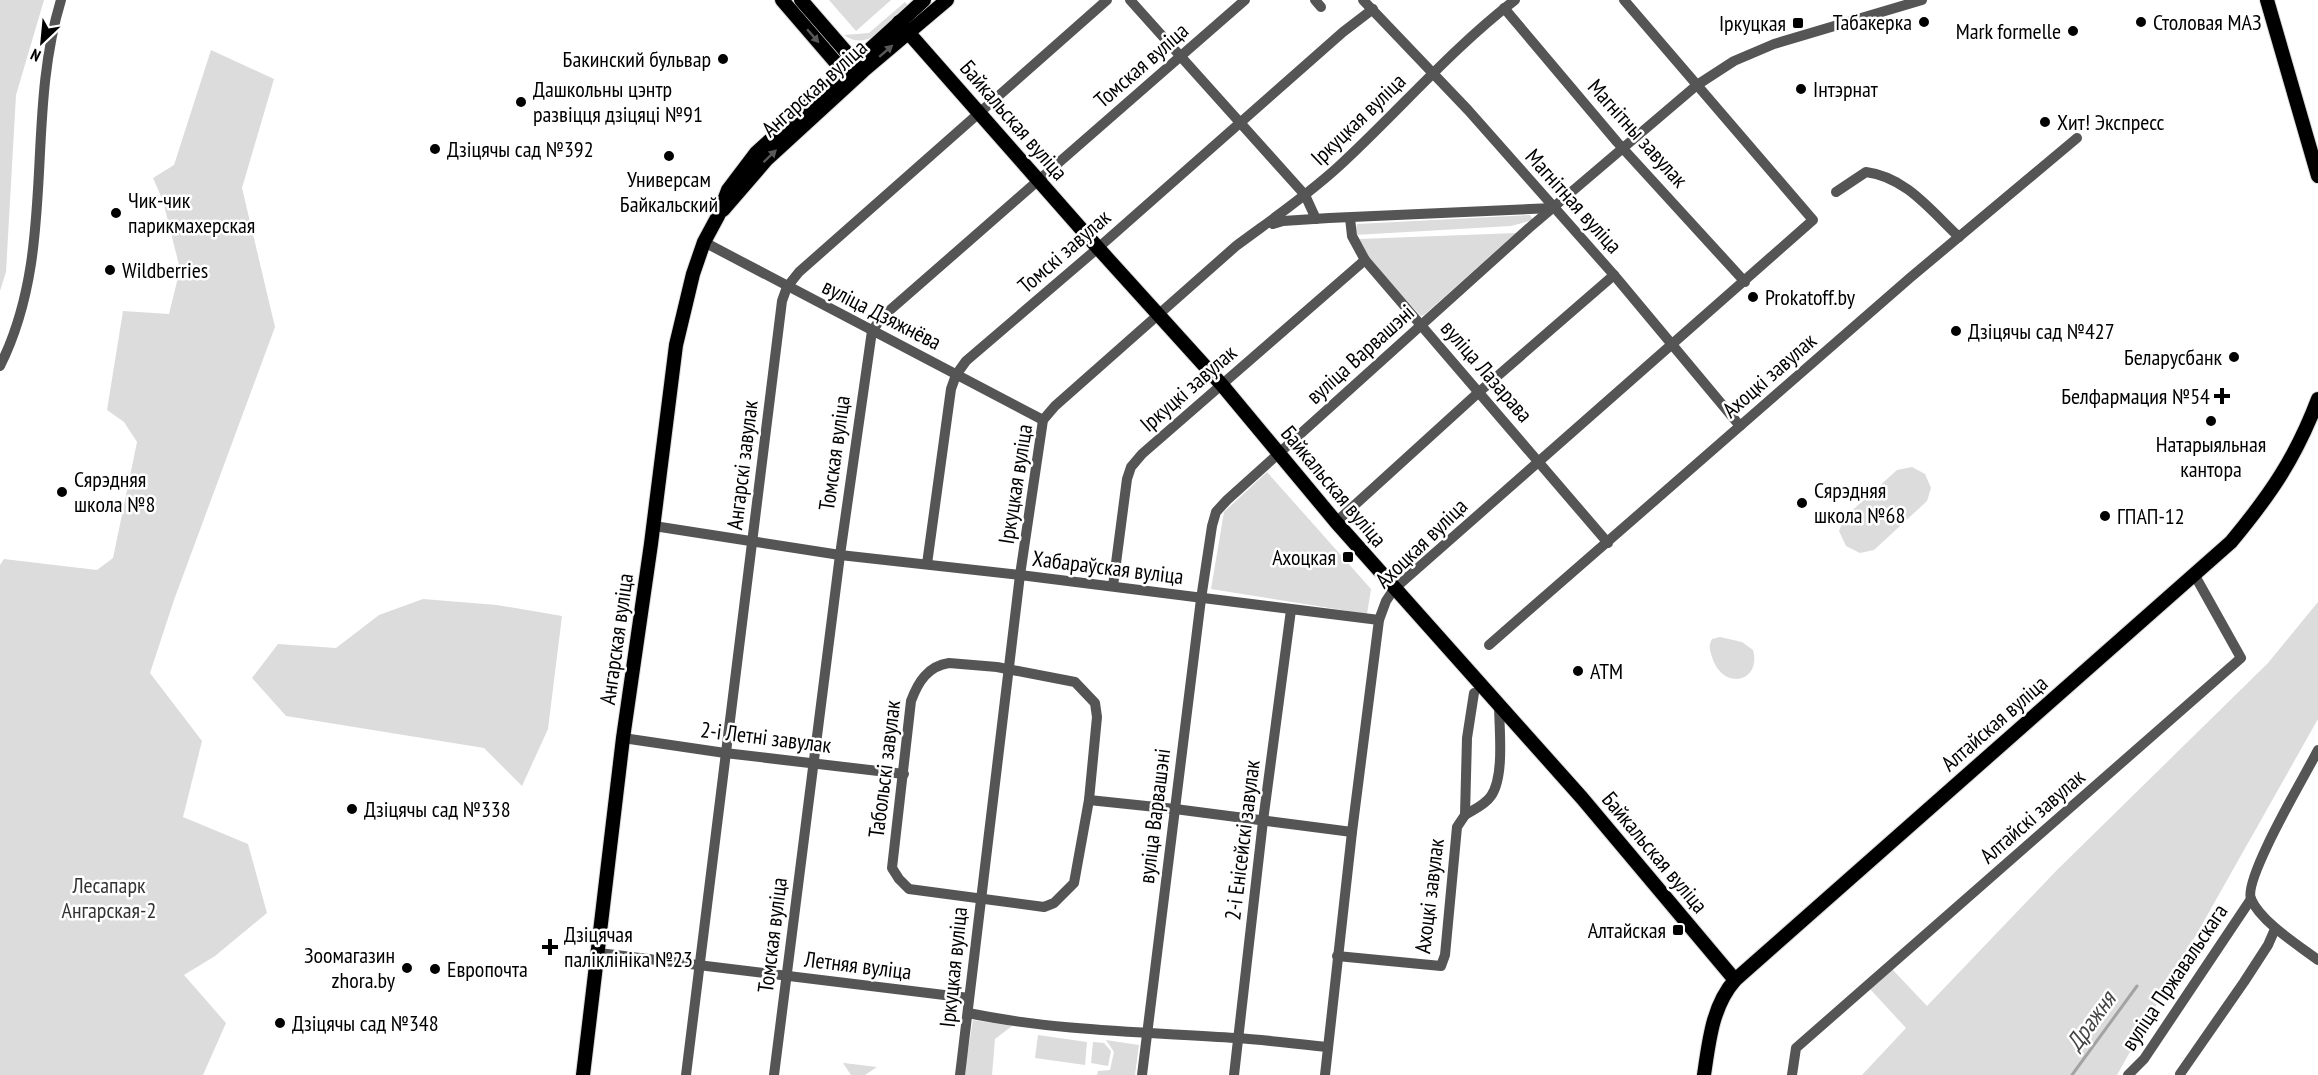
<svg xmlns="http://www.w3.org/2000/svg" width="2318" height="1075" viewBox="0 0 2318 1075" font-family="'PT Sans Narrow',sans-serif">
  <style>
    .green { fill: #dcdcdc }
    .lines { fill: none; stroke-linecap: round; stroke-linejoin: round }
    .stream { stroke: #a3a3a3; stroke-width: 3 }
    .major-casing { stroke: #dbdbdb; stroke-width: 16 }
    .minor { stroke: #555; stroke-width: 10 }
    .major { stroke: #000; stroke-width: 14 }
    .oneway { fill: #595959 }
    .poi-dot { fill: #000; stroke: #fff; stroke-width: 2 }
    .labels { text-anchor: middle; stroke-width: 5; stroke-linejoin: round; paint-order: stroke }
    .poi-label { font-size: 22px; fill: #000; stroke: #fff; text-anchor: start }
    .street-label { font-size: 22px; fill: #000; stroke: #fff }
    .park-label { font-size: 22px; fill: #333; stroke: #fff }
    .water-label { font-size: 24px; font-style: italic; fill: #444; stroke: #fff }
  </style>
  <rect width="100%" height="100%" fill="#fff"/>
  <g class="green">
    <path d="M0,0H44L16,95L6,272L0,291Z"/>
    <path d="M829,0H891L856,31Z"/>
    <path d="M905,2L908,6C890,22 869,53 844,35L869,33Z"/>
    <path d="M211,50L274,79L242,188L275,327L174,600L150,673L202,741L183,817L248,844L267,913L215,956L184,975L226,1023L203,1075H0V565L4,559L97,570L113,558L137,442L124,422L107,410L123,311L169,314L180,269L163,201L153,178L174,165Z"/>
    <path d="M1530,215L1533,220L1511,226L1355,235L1357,224Z"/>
    <path d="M1516,233L1424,315L1421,316L1367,258L1359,239Z"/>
    <path d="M1912,467L1925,474L1931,488L1927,501L1874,550L1860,553L1846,546L1839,531L1845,517L1897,470Z"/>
    <path d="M1267,472L1371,589L1367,614L1211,589L1224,512Z"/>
    <path d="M423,599L497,605L562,616L548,729L522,786L484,748L286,716L252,678L278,644L336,648L379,615Z"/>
    <path d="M2318,602V719L2117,1075H1862L1906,1028L1870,989L1892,969L1927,1006L2057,870L2268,663Z"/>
    <path d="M1720,637L1742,642L1753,650C1762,683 1722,691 1712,657C1710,650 1708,646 1712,639Z"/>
    <path d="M973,1020L1012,1026L995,1039L992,1075H964Z"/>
    <path d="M1038,1035L1087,1042L1085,1065L1035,1058Z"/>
    <path d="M1106,1040L1139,1045L1135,1075H1097L1098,1071L1110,1070L1114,1052Z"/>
    <path d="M1093,1042L1104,1043L1111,1051L1108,1066L1091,1063Z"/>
    <path d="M843,1063H844L877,1067L865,1075H851Z"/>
  </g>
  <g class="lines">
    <path class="stream" d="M2072,1075L2137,986"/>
    <defs>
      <g id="major">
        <path d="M782,0L844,72L851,75"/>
        <path d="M801,0L854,61L855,70"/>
        <path d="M2267,0L2318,176"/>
        <path d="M899,22L1098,248L1222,385L1336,522L1582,798L1735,980"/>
        <path d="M723,210L767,159L863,71L947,0"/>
        <path d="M583,1075L623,738L651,544L676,345L693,274L704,242L718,216L728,190L756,153L924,0"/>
        <path d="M1704,1075C1709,1042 1712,1006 1735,980L2231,542C2271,494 2296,457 2318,399"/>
      </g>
    </defs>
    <use href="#major" class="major-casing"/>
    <g class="minor">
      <path d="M1130,0L1305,195L1316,219"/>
      <path d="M1315,0L1321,7"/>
      <path d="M1363,0L1468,110L1614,275L1740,426"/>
      <path d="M1504,8L1617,142L1745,282"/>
      <path d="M1836,192L1866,172C1906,177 1931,211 1959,237"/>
      <path d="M1350,218L1352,236L1365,260L1608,543"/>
      <path d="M1273,224L1283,221L1329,218L1553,208"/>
      <path d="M704,242L1043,420"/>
      <path d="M0,366C58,250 24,120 61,0"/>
      <path d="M1336,522L1479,392L1614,275"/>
      <path d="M654,526L840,555L1020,575L1379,620"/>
      <path d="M927,564L951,389L956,375L966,361L1098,248L1343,32L1373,9"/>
      <path d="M1113,586L1127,479L1131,467L1142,454L1365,260"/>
      <path d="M1489,645L1911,277L2077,138"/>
      <path d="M949,663L997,667L1075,682L1095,703L1097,717L1089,800L1074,883L1054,903L1044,907L909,889L899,879L892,868L911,701C918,682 928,666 949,663Z"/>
      <path d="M623,738L725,753L904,774"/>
      <path d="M2318,750C2306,774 2243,879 2251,899C2261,922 2298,945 2318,960"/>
      <path d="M1089,800L1175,809L1352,832"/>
      <path d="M1465,815C1473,810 1485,805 1491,796C1505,776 1499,728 1499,704"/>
      <path d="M599,953L969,998"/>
      <path d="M1337,956L1441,966L1445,955L1457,827L1465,815L1467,738L1474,693"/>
      <path d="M968,1013C1056,1031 1147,1032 1236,1038C1267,1040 1297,1044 1328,1047"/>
      <path d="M2180,1074L2244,982L2268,945L2275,929"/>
      <path d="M686,1075L782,301L787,287L799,272L1107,0"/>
      <path d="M774,1075L840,555L872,331L882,317L1245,0"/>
      <path d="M960,1075L1020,575L1043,420L1055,406L1236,246C1271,220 1305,197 1338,167C1397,113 1451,49 1515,0"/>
      <path d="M1142,1075L1201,599L1212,526L1216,512L1227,500L1529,228L1697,85L1734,61L1774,44L1922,0"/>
      <path d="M1234,1075L1263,821L1291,610"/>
      <path d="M1325,1075L1352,832L1379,620L1386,601L1394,589L1813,220L1624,0"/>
      <path d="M1792,1075L1796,1048L2241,658L2194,574"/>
      <path d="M2128,1075L2144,1059L2251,899"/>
    </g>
    <use href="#major" class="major"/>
  </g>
  <defs><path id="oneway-solid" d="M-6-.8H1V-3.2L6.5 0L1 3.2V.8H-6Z" transform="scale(1.5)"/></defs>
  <g class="oneway">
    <use href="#oneway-solid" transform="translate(813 36) rotate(49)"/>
    <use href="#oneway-solid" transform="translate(886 51) rotate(-41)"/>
    <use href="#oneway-solid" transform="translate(770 156) rotate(-44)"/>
  </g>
  <g class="poi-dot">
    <circle cx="1924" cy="22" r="6"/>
    <circle cx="2141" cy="22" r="6"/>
    <rect x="1792" y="17" width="12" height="12" rx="3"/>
    <circle cx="2073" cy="31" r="6"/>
    <circle cx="723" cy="59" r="6"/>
    <circle cx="1801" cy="89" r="6"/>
    <circle cx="521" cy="102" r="6"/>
    <circle cx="2045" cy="122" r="6"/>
    <circle cx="435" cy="149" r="6"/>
    <circle cx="669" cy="156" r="6"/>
    <circle cx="116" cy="213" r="6"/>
    <circle cx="110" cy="270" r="6"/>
    <circle cx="1753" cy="297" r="6"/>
    <circle cx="1956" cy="331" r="6"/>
    <circle cx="2234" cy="357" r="6"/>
    <path d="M2219 387h6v6h6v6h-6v6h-6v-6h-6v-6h6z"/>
    <circle cx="2211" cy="421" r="6"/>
    <circle cx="62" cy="492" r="6"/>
    <circle cx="1802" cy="503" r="6"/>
    <circle cx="2105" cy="516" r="6"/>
    <rect x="1342" y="551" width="12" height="12" rx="3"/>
    <circle cx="1578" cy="671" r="6"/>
    <circle cx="352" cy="809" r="6"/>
    <rect x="1672" y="924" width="12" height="12" rx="3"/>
    <path d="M547 938h6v6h6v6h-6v6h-6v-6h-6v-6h6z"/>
    <circle cx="407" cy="968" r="6"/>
    <circle cx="435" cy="969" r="6"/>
    <circle cx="280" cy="1023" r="6"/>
  </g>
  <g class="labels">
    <g class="poi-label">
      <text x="1912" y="30" text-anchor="end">Табакерка</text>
      <text x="2153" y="30">Столовая МАЗ</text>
      <text x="1786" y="31" text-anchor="end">Іркуцкая</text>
      <text x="2061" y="39" text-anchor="end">Mark formelle</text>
      <text x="711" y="67" text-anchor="end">Бакинский бульвар</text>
      <text x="533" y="97">Дашкольны цэнтр<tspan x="533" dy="25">развіцця дзіцяці №91</tspan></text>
      <text x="1813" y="97">Інтэрнат</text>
      <text x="2057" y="130">Хит! Экспресс</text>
      <text x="447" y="157">Дзіцячы сад №392</text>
      <text x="669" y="187" text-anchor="middle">Универсам<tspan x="669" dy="25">Байкальский</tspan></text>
      <text x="128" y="208">Чик-чик<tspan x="128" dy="25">парикмахерская</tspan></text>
      <text x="122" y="278">Wildberries</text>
      <text x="1765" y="305">Prokatoff.by</text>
      <text x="1968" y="339">Дзіцячы сад №427</text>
      <text x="2222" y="365" text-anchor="end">Беларусбанк</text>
      <text x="2210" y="404" text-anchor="end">Белфармация №54</text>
      <text x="2211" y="452" text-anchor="middle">Натарыяльная<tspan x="2211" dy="25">кантора</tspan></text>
      <text x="74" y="487">Сярэдняя<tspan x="74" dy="25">школа №8</tspan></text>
      <text x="1814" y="498">Сярэдняя<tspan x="1814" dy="25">школа №68</tspan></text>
      <text x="2117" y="524">ГПАП-12</text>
      <text x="1336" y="565" text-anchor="end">Ахоцкая</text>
      <text x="1590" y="679">АТМ</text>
      <text x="364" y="817">Дзіцячы сад №338</text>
      <text x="1666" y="938" text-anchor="end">Алтайская</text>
      <text x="564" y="942">Дзіцячая<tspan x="564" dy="25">паліклініка №23</tspan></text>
      <text x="395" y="963" text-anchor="end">Зоомагазин<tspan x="395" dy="25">zhora.by</tspan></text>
      <text x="447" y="977">Европочта</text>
      <text x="292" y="1031">Дзіцячы сад №348</text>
    </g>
    <g class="street-label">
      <text transform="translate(1141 65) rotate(-41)" y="8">Томская вуліца</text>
      <text transform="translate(814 88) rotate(-42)" y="8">Ангарская вуліца</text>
      <text transform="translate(1358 119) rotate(-44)" y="8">Іркуцкая вуліца</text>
      <text transform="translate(1014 120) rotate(49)" y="8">Байкальская вуліца</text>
      <text transform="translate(1638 133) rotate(48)" y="8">Магнітны завулак</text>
      <text transform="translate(1574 201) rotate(48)" y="8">Магнітная вуліца</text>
      <text transform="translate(1064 251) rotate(-41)" y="8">Томскі завулак</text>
      <text transform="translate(882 314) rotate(27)" y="8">вуліца Дзяжнёва</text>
      <text transform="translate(1360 354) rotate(-42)" y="8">вуліца Варвашэні</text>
      <text transform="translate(1487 371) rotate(49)" y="8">вуліца Лазарава</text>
      <text transform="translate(1769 375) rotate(-41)" y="8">Ахоцкі завулак</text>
      <text transform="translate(1188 388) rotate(-41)" y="8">Іркуцкі завулак</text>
      <text transform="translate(834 453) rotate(-82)" y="8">Томская вуліца</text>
      <text transform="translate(742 465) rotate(-83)" y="8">Ангарскі завулак</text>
      <text transform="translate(1015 484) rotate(-81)" y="8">Іркуцкая вуліца</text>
      <text transform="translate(1334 486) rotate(50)" y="8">Байкальская вуліца</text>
      <text transform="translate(1421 543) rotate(-44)" y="8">Ахоцкая вуліца</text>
      <text transform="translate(1108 567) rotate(7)" y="8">Хабараўская вуліца</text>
      <text transform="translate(616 639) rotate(-82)" y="8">Ангарская вуліца</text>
      <text transform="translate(1994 723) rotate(-41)" y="8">Алтайская вуліца</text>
      <text transform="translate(766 737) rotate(7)" y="8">2-і Летні завулак</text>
      <text transform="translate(884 769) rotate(-83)" y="8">Табольскі завулак</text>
      <text transform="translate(1154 816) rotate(-83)" y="8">вуліца Варвашэні</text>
      <text transform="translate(2032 816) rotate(-41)" y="8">Алтайскі завулак</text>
      <text transform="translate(1242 840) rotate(-83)" y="8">2-і Енісейскі завулак</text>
      <text transform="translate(1655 852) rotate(50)" y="8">Байкальская вуліца</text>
      <text transform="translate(1429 896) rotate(-83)" y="8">Ахоцкі завулак</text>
      <text transform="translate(772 935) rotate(-83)" y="8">Томская вуліца</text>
      <text transform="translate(858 965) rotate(7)" y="8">Летняя вуліца</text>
      <text transform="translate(953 967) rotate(-84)" y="8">Іркуцкая вуліца</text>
      <text transform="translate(2174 977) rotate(-56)" y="8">вуліца Пржавальскага</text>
    </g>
    <g class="park-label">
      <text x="109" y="893">Лесапарк<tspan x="109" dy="25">Ангарская-2</tspan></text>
    </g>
    <g class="water-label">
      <text transform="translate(2091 1021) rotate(-54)" y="8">Дражня</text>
    </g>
  </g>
  <g transform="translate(42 42) rotate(206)" stroke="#ffffff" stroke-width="4.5" paint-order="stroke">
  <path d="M0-4.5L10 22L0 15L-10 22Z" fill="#000000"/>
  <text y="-9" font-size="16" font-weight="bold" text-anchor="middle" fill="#000000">N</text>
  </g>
</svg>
